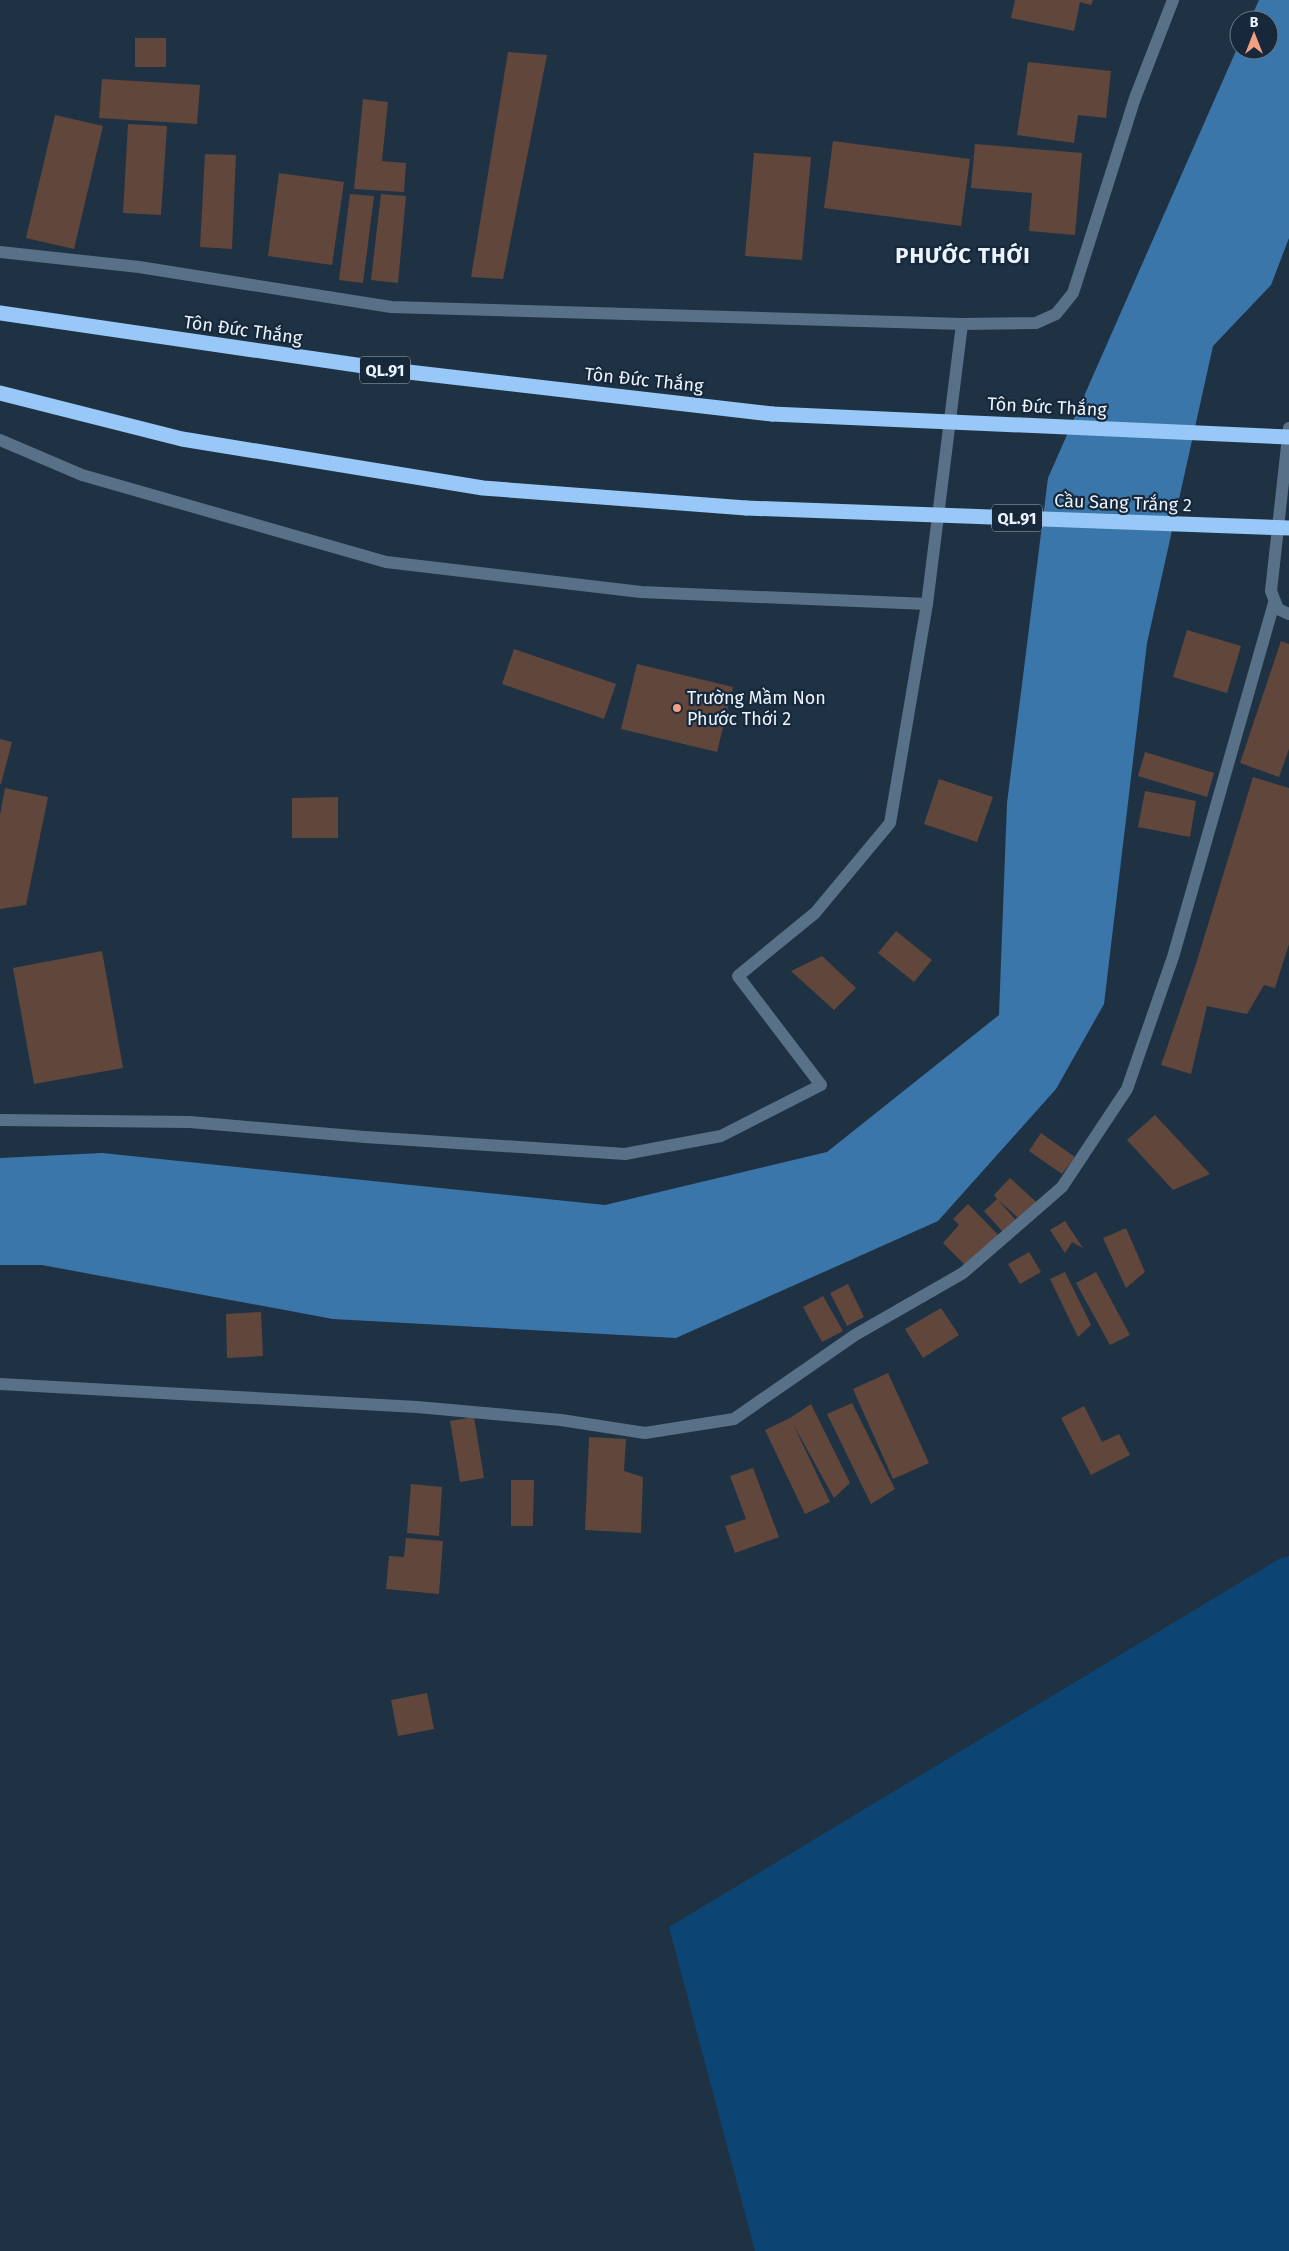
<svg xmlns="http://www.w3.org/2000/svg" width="1289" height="2251" viewBox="0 0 1289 2251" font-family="'Fira Sans',sans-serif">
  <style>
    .green { fill: #0c4573 }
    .water { fill: #3b76ab }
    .building { fill: #61463c }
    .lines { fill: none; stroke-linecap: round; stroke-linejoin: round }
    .minor { stroke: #597188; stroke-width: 12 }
    .highway { stroke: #98c8f7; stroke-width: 15 }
    .highway-bridge { stroke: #98c8f7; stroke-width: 15 }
    .poi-dot { fill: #f39f82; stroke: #16283a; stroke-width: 2 }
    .labels { text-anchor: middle; stroke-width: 4.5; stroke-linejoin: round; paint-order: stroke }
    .shield { fill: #16283a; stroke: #abb7c3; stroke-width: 1 }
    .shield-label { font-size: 16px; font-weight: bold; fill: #ebf4fe }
    .street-label { font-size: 18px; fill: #ebf4fe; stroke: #16283a }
    .poi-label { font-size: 18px; fill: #ebf4fe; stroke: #16283a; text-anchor: start }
    .district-label { font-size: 22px; font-weight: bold; letter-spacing: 1px; fill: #ebf4fe; stroke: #16283a }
  </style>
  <rect width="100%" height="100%" fill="#1f3244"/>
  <path class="green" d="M1289,1556V2251H755L669,1927L1279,1559Z"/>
  <path class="water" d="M1259,0H1289V238L1271,285L1213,346L1147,643L1104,1004L1056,1089L938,1221L676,1338L333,1319L42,1265H0V1158L102,1153L605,1205L827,1152L999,1015L1007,803L1048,478L1239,44V50H1269V20H1250Z"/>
  <g class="building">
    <path d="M1015,0H1093L1091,5L1080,2L1074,31L1011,18Z"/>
    <rect x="135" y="38" width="31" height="29"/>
    <path d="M508,52L547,55L503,279L471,277Z"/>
    <path d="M1028,62L1111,71L1106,118L1078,115L1074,143L1017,135Z"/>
    <path d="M102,79L200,85L197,124L99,118Z"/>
    <path d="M363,99L388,102L382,161L406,163L404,192L354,189Z"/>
    <path d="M55,115L103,126L74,249L26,238Z"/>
    <path d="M128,124L167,126L161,215L123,213Z"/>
    <path d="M833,141L970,159L961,226L824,208Z"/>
    <path d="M975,144L1082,153L1075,235L1029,231L1032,193L971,188Z"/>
    <path d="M754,153L811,157L802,260L745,256Z"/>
    <path d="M205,154L236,155L232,249L200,247Z"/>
    <path d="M279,173L344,182L332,265L268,256Z"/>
    <path d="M350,194L374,196L363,283L339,280Z"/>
    <path d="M381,194L406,196L398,283L371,280Z"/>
    <path d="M1187,630L1241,646L1227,693L1173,677Z"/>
    <path d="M1281,641L1289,644V749L1279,777L1240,763Z"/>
    <path d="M514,649L616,684L604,719L502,684Z"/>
    <path d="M637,664L733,687L717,752L621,729Z"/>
    <path d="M0,739L12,742L1,784H0Z"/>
    <path d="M1145,752L1214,773L1207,797L1138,776Z"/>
    <path d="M1253,777L1289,788V944L1275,988L1264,985L1247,1014L1207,1006L1191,1074L1161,1065L1196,964Z"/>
    <path d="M939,779L993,797L977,842L924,824Z"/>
    <path d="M5,788L48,797L26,905L0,909V815Z"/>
    <path d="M1145,791L1196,801L1190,837L1138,827Z"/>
    <path d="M338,797V838H292V798Z"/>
    <path d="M896,931L932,960L914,982L878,953Z"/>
    <path d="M102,951L123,1068L34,1084L13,968Z"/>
    <path d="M822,956L856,988L834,1010L791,971Z"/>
    <path d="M1155,1115L1210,1174L1173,1190L1127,1140Z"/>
    <path d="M1041,1133L1075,1157L1062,1174L1029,1151Z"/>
    <path d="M1010,1178L1043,1208L1026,1225L998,1200L1023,1228L1010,1240L984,1211L997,1199L994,1195Z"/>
    <path d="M968,1204L1004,1241L970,1270L943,1243L959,1225L953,1219Z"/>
    <path d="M1065,1221L1083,1248L1072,1242L1065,1253L1050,1230Z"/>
    <path d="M1126,1228L1145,1272L1126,1288L1103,1238Z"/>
    <path d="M1029,1252L1041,1272L1020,1284L1008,1264Z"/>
    <path d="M1065,1272L1091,1325L1078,1337L1050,1279Z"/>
    <path d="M1096,1272L1130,1335L1110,1345L1076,1283Z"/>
    <path d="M848,1284L864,1317L847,1326L830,1293Z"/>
    <path d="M823,1296L843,1331L822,1342L803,1307Z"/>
    <path d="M941,1308L959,1335L923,1358L905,1329Z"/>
    <path d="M261,1312L263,1356L227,1358L226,1314Z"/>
    <path d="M888,1373L929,1463L893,1479L853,1389Z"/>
    <path d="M852,1403L895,1489L871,1504L827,1414Z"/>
    <path d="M811,1404L850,1483L834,1498L793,1424L830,1502L805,1514L765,1430L790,1418Z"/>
    <path d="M1084,1406L1102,1442L1119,1434L1130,1455L1091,1475L1061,1418Z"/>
    <path d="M474,1417L484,1478L460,1482L450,1421Z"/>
    <path d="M589,1437L626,1439L624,1471L643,1477L641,1533L585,1530Z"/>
    <path d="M753,1468L779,1537L735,1553L725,1526L746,1519L730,1476Z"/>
    <path d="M511,1480H534L533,1526H511Z"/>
    <path d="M411,1484L442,1487L439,1536L407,1533Z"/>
    <path d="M406,1538L443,1541L439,1594L386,1589L389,1556L404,1557Z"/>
    <path d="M427,1693L434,1729L398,1736L391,1700Z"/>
  </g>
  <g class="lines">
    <g class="minor">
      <path d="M0,252L139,267L391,307L962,324L1036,323L1056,314L1073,293L1135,98L1173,0"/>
      <path d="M1289,428L1271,591L1278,609L1289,614"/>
      <path d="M0,440L82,475L386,562L641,592L927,604L890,823L815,913L738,976L821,1085L721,1136L625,1154L365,1137L190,1122L0,1120"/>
      <path d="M927,604L962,324"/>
      <path d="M0,1384L417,1407L561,1420L645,1433L734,1419L855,1335L963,1273L1062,1187L1127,1089L1173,957L1274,603"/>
    </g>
    <g class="highway">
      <path d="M0,313L391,370L772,414"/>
      <path d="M0,393L182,439L483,488L746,508"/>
    </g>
    <g class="highway-bridge">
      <path d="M772,414L1289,437"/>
      <path d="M746,508L1289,528"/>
    </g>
  </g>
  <circle class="poi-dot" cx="677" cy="708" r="5"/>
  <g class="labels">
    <g class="shield">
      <rect x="360" y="356.5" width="50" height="27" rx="4"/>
      <rect x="992" y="504.5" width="50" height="27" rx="4"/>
    </g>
    <g class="shield-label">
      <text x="385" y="376">QL.91</text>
      <text x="1017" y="524">QL.91</text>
    </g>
    <g class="street-label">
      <text transform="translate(243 330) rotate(8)" y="6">Tôn Đức Thắng</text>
      <text transform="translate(644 380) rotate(6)" y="6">Tôn Đức Thắng</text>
      <text transform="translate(1047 407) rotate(3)" y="6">Tôn Đức Thắng</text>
      <text transform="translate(1123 503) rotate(2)" y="6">Cầu Sang Trắng 2</text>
    </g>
    <g class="poi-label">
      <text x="687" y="704">Trường Mầm Non<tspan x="687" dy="21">Phước Thới 2</tspan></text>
    </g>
    <g class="district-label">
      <text x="963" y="263">PHƯỚC THỚI</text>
    </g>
  </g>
  <g transform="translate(1254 35)"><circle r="24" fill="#16283a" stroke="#6b7a88"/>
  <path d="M0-4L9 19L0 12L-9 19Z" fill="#f39f82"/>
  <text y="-8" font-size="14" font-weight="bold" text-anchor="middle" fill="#ebf4fe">B</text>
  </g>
</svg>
